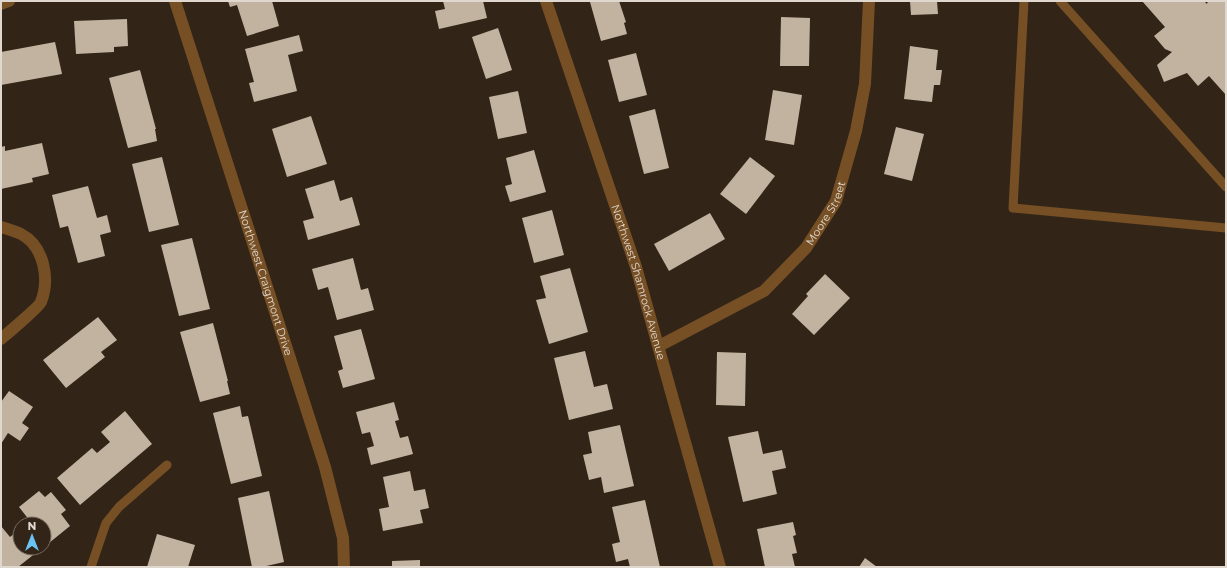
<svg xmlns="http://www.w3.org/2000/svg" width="1227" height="568" viewBox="0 0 1227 568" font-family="Montserrat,sans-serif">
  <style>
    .building { fill: #c2b3a1 }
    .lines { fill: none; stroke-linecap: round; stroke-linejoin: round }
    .lane { stroke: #764f24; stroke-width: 9 }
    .street { stroke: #764f24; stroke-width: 12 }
    .labels { text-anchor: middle; stroke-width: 4; stroke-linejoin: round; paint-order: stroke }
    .street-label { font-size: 11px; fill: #e0d8cf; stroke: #322518 }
  </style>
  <rect width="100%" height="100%" fill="#322518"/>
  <g class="building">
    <path d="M228,1H272L279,26L247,36L237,5L230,7Z"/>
    <path d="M443,1H483L487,18L439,29L435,11L445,9Z"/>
    <path d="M593,1H619L626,22L624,23L627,34L601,41L590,2Z"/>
    <path d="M910,1H937L938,14L911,15Z"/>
    <path d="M1142,1H1204L1207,4L1208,1H1226V95L1209,76L1198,86L1187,73L1164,82L1157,65L1172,52L1165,49L1154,36L1165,27Z"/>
    <path d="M781,17L810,18L809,66H780Z"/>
    <path d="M127,19L128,46L114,47V52L76,54L74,21Z"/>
    <path d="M498,28L512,70L486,79L472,37Z"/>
    <path d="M299,35L303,51L288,55L297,91L254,102L249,83L254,82L245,49Z"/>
    <path d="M55,42L62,74L1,85V52Z"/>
    <path d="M910,46L938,50L936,70H942L940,85H934L932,102L904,99Z"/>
    <path d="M636,53L647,95L619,102L608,60Z"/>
    <path d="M140,70L156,129H155L157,141L128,148L109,78Z"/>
    <path d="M773,90L802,95L794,145L765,140Z"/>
    <path d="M518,91L527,133L498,139L489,97Z"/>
    <path d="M655,109L669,168L644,174L629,116Z"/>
    <path d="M311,116L327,164L287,177L272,129Z"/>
    <path d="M896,127L924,134L912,181L884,174Z"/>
    <path d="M42,143L49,174L32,178L33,182L1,189V147L5,146V151Z"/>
    <path d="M534,150L546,192L510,202L505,186L512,184L506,158Z"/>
    <path d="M162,157L179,225L149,232L132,164Z"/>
    <path d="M750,157L775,176L746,214L720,194Z"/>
    <path d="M334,180L340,201L352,197L360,225L308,240L303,221L314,218L305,189Z"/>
    <path d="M88,186L97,218L107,215L111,232L100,235L105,256L78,263L68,226L60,228L52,195Z"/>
    <path d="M552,210L564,255L534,263L522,218Z"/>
    <path d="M710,213L725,239L669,271L654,244Z"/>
    <path d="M192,238L210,309L179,316L161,245Z"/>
    <path d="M353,258L361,290L368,288L374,310L337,320L328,287L318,290L312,269Z"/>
    <path d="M570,268L588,332L549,344L536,300L546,298L540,276Z"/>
    <path d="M825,274L850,298L814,335L792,314L808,296L806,294Z"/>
    <path d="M98,317L117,340L101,352L105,357L66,388L43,360Z"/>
    <path d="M213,323L228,381H227L230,394L200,402L180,332Z"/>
    <path d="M361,329L375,379L343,388L338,371L343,369L334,336Z"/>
    <path d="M585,351L594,387L607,384L613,409L569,420L554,358Z"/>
    <path d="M717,352L746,353L745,406L716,405Z"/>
    <path d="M9,391L33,407L22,423L29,428L20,441L8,433L1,444V402Z"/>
    <path d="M394,402L399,420L395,421L400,438L408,436L413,454L371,465L367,448L374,446L370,432L362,434L356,412Z"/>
    <path d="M240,406L242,417L248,416L262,476L231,484L213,413Z"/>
    <path d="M125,411L152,444L80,505L57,478L92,448L97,453L110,442L101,432Z"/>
    <path d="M620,425L634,486L604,493L601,477L589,480L583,455L592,453L588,432Z"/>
    <path d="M758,431L763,454L782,450L786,468L772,471L777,494L743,502L728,437Z"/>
    <path d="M410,471L414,491L425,489L429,508L420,510L423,523L383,531L379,509L389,507L383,477Z"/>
    <path d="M39,491L45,497L51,492L66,510L61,514L70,526L44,547V524H26L30,521L19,507Z"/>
    <path d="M269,491L284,562L262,567H252L238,498Z"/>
    <path d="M645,500L660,567H630L628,559L616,562L612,544L620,542L612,507Z"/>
    <path d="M793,522L796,535L793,536L797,553L792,554L795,567H765L757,529Z"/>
    <path d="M1,526L10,537L20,529V548H42L18,567H1Z"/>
    <path d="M157,534L195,545L188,567H147Z"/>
    <path d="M865,558L877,567H859Z"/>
    <path d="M420,560V567H392V561Z"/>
  </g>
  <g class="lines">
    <g class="lane">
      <path d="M1024,1L1013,208L1226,228"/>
      <path d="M1060,1L1226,187"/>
      <path d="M91,567L106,523L119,507L167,465"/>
    </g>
    <g class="street">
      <path id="s1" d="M175,1L325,467L343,538L344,567"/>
      <path id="s2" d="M546,1L636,267L720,567"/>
      <path d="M1,4L9,1"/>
      <path d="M1,227C8,229 15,231 21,234C44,246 50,279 41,302C39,307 8,333 1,339"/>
      <path id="s3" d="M659,346L764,291L806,248L836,201L856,131L865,84L869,1"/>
    </g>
  </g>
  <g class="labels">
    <g class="street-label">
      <text dy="4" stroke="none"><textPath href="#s3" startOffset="219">Moore Street</textPath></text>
      <text dy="4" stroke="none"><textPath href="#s2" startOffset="296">Northwest Shamrock Avenue</textPath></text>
      <text dy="4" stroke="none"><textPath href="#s1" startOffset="296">Northwest Craigmont Drive</textPath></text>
    </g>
  </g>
  <rect width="1227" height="568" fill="none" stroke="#e0d8cf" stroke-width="4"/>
  <g transform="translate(32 536)"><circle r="19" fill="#322518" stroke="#786d61"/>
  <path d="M0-3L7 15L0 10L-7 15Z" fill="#6ac3f1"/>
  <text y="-6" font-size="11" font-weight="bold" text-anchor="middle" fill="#e0d8cf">N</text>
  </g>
</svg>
